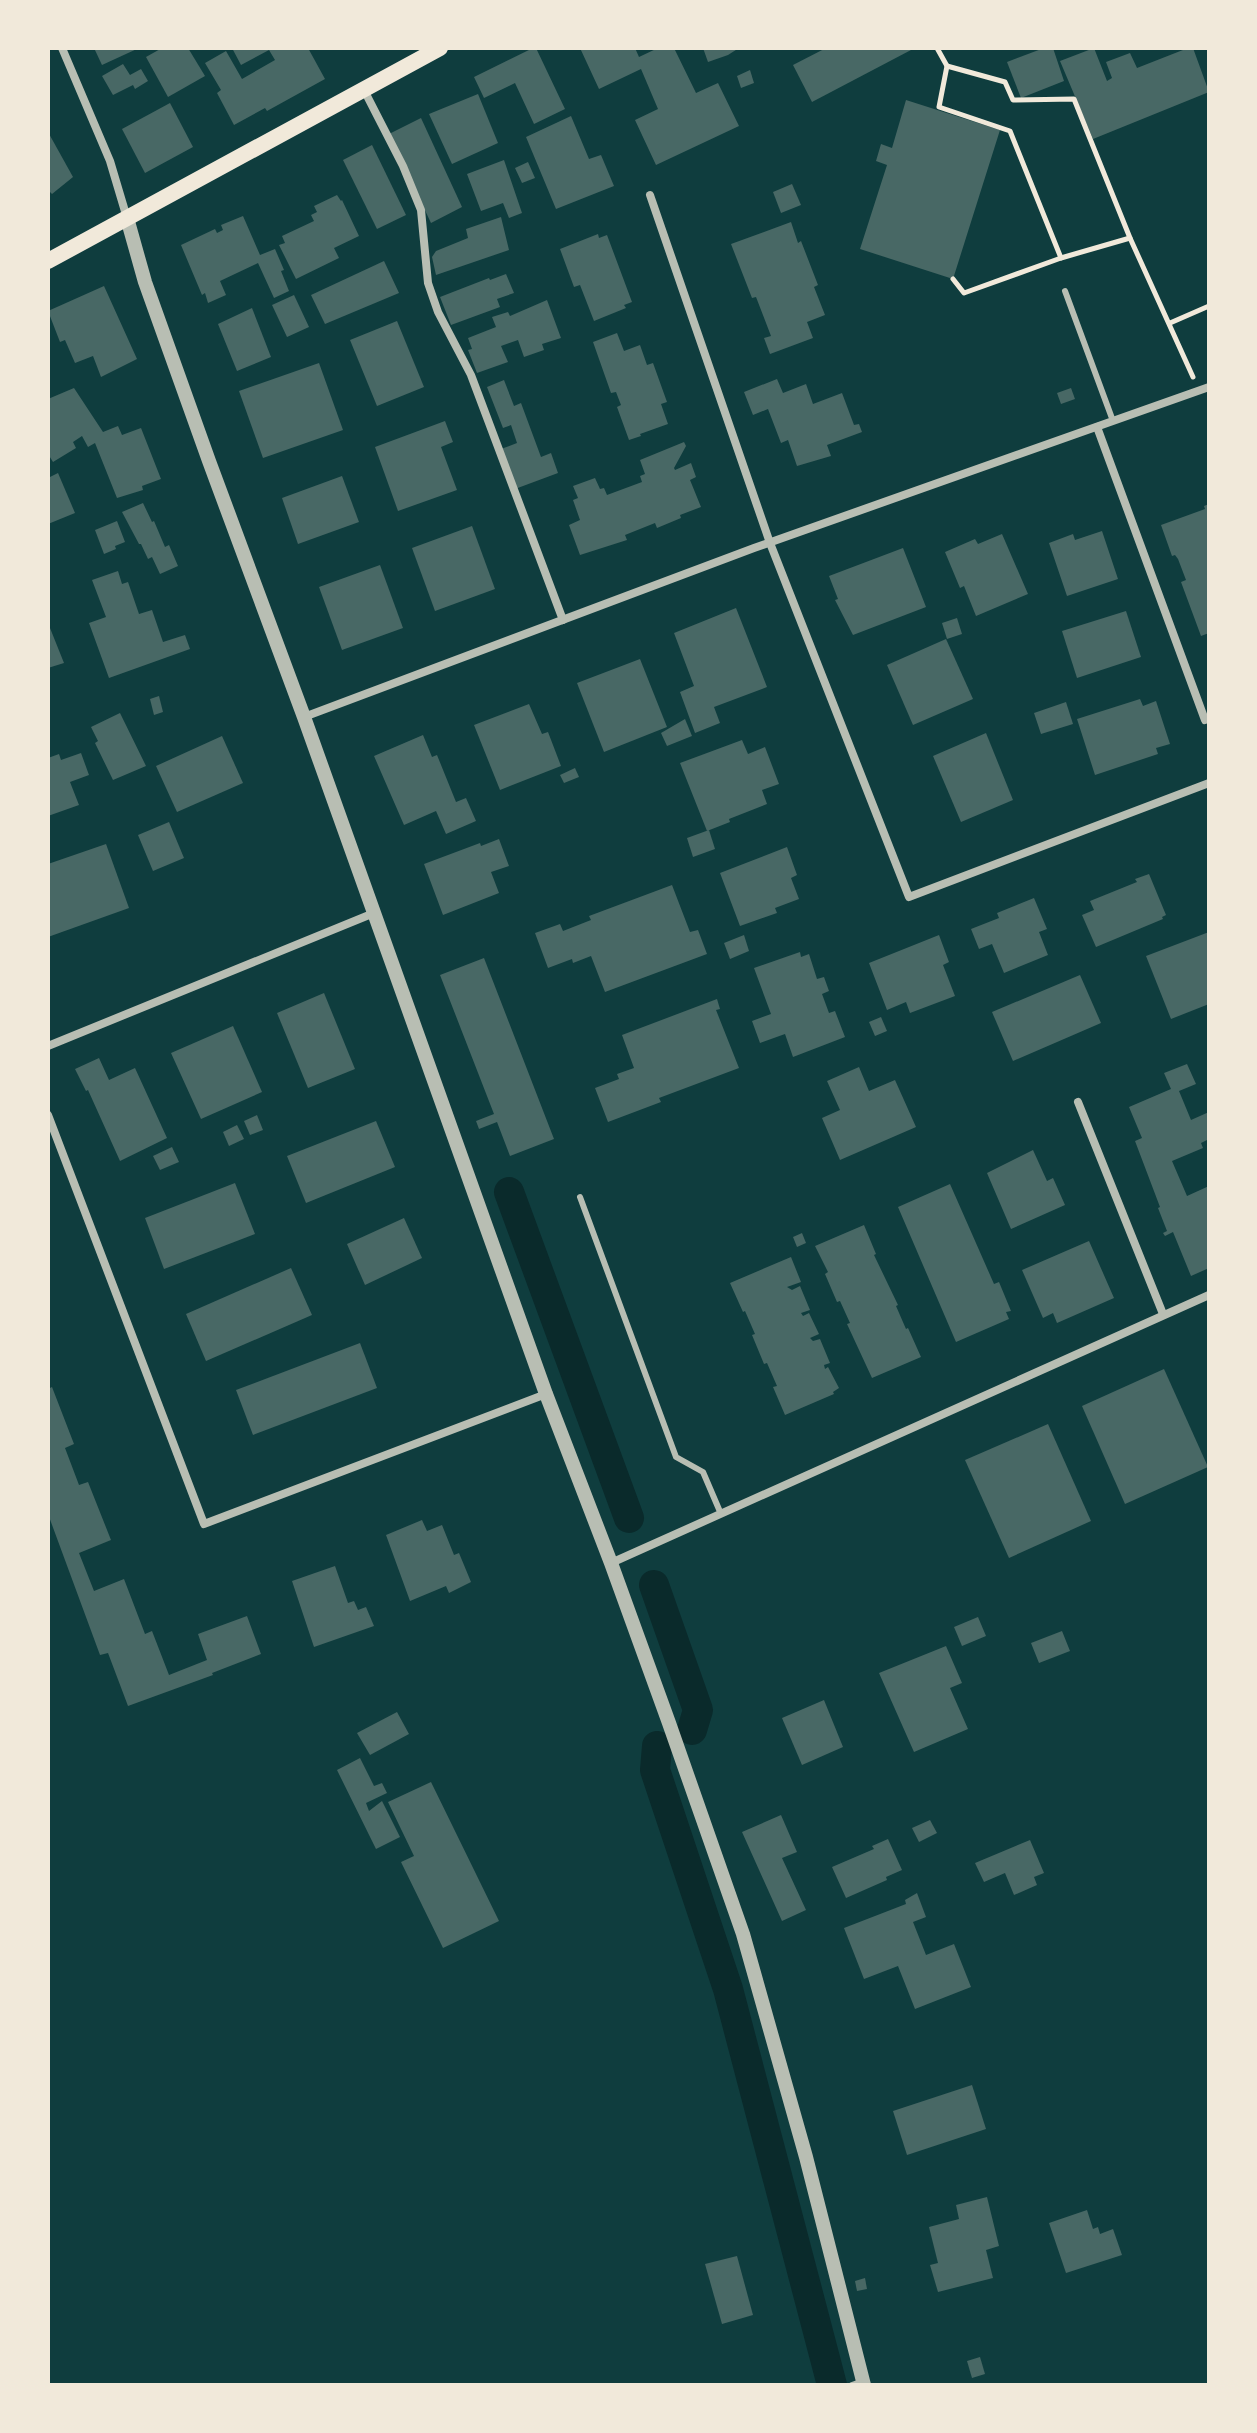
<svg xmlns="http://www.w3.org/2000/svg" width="1257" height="2433" viewBox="0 0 1257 2433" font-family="Manrope,sans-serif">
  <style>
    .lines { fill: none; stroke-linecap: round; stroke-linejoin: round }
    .canal { stroke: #0a2a2b; stroke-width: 30 }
    .building { fill: #486865 }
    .path { stroke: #f1e9da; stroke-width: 5 }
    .service { stroke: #b8beb3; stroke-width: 6 }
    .minor { stroke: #b8beb3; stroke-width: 8 }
    .tertiary { stroke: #b8beb3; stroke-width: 14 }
    .secondary { stroke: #f1e9da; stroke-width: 16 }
  </style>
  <rect width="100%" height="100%" fill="#0f3d3e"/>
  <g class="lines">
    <g class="canal">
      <path d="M509,1192L629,1518"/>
      <path d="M654,1585L698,1710L692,1730"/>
      <path d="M657,1746L655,1770L728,1989L832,2385"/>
    </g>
  </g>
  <g class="building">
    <path d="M94,48H139L102,65Z"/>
    <path d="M162,48H188L205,76L168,97L146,57Z"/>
    <path d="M232,48H308L325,79L267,111L265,108L234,125L217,93L221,90L205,63L226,51L242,79L275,60L269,50L241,65Z"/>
    <path d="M533,48H536L565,109L534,124L515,83L484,98L474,77Z"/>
    <path d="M580,48H635L639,57L658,48H674L696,93L718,83L739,126L656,165L635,120L658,109L641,69L599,89Z"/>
    <path d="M703,48H739L728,55L708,62Z"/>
    <path d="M826,48H910L911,50L812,102L793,65Z"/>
    <path d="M1044,48H1053L1064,81L1021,98L1007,62Z"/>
    <path d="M1094,48L1107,81L1112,78L1106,62L1130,53L1137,68L1188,48H1193L1209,92L1093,139L1060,61Z"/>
    <path d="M123,64L130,75L141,69L148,81L135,89L133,85L113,95L102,76Z"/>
    <path d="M750,70L754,83L741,88L737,76Z"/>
    <path d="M478,94L498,143L452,164L429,114Z"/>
    <path d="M906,100L1000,130L953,279L860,249L887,165L876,161L881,144L892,148Z"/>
    <path d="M170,103L193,147L145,173L122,129Z"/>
    <path d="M571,116L589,159L601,155L614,186L556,209L526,137Z"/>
    <path d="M421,118L462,207L431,223L389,134Z"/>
    <path d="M48,132L73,177L52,194L48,190Z"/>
    <path d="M372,145L406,215L377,229L343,160Z"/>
    <path d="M504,160L522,213L509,218L503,203L481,211L467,174Z"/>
    <path d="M528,162L535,178L522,183L515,168Z"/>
    <path d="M792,184L801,205L781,213L773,192Z"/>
    <path d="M337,195L341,201L342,200L359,236L334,248L339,258L296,279L279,245L285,243L282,236L314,221L311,215L317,212L314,206Z"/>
    <path d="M243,216L260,255L275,249L284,270L281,271L289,291L274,298L258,263L220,281L226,295L208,303L205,293L202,295L181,245L215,229L217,233L223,230L221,225Z"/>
    <path d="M501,217L509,250L436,275L432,257L436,251L468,238L466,229Z"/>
    <path d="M791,222L798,243L801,241L818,285L814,287L825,315L807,322L813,338L770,354L764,338L771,336L756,297L752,298L731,244Z"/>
    <path d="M598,234L599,238L607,235L632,302L624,305L626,308L594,321L580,285L574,287L560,249Z"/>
    <path d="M384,261L399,293L325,324L311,295Z"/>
    <path d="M506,274L514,293L497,299L500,307L451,325L440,297L489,278L490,280Z"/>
    <path d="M104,286L137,359L101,377L93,356L75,363L65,340L60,342L48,311Z"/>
    <path d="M294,295L309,327L287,337L272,305Z"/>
    <path d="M547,300L561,338L542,344L544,350L524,357L518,340L501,346L508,362L477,373L468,350L472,349L468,338L496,327L492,317L508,312L510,316Z"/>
    <path d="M252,308L271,357L237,371L218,324Z"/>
    <path d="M397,321L424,387L377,406L350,340Z"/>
    <path d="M617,333L624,351L640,345L647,365L653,363L667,402L661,404L668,424L640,434L641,436L629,440L617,407L621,405L616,392L611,393L593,342Z"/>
    <path d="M319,363L343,430L263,458L239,391Z"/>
    <path d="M777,379L783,393L806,384L813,404L842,393L854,425L859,424L862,432L827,445L831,456L797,466L788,440L781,443L768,409L753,415L744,392Z"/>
    <path d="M504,380L514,406L521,403L541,457L551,453L558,473L515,489L501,449L517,443L511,425L503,428L487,387Z"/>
    <path d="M74,388L103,432L118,426L122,435L141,428L161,479L142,486L143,490L117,498L95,443L88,447L82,436L73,442L76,448L53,462L48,454V399Z"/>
    <path d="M1071,388L1075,399L1061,404L1057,393Z"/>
    <path d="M445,421L453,442L441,447L457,490L398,511L375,447Z"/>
    <path d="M684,442L686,446L674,468L675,470L691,463L696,477L690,480L701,507L680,515L681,518L657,528L655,523L625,535L627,540L580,555L569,525L580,520L573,500L578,498L573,486L595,478L600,489L604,488L607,495L642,482L640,476L645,474L640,460Z"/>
    <path d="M58,473L75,513L48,524V478Z"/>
    <path d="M342,476L359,522L298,544L282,498Z"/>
    <path d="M143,503L152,522L154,521L165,547L169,545L178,566L160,574L152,557L148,559L141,544H139L122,512Z"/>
    <path d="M1209,504V633L1201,636L1181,582L1186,580L1178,559L1175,555L1172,556L1161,525L1205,509L1204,506Z"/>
    <path d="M117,521L125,542L115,546L116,549L104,554L95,530Z"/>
    <path d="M472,526L495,589L435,611L412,548Z"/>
    <path d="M1102,531L1118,579L1067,596L1049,543L1073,534L1075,540Z"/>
    <path d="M1002,534L1028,594L976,616L964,586L960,588L945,552L975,539L978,544Z"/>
    <path d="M903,548L926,607L853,635L835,600L838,599L829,576Z"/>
    <path d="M380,565L403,628L342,650L319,587Z"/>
    <path d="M118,571L122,584L128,582L139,614L152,610L163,642L185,635L190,649L109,678L89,623L106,617L92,580Z"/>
    <path d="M736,608L767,687L714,707L720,723L695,733L680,692L694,686L674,633Z"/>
    <path d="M1126,611L1141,657L1077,678L1062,631Z"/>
    <path d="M957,618L962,634L947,639L942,623Z"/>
    <path d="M48,623L64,663L48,668Z"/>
    <path d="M946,639L973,699L913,725L887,665Z"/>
    <path d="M640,659L667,727L604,752L577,683Z"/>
    <path d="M159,696L163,712L154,715L150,699Z"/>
    <path d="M1140,699L1143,706L1156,701L1170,744L1156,748L1158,754L1095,775L1077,719Z"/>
    <path d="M1066,702L1073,724L1041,734L1034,713Z"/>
    <path d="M529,704L542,734L548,732L561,766L500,790L474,725Z"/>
    <path d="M120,713L146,766L113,780L95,743L98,741L91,727Z"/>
    <path d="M685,719L692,736L667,746L661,733Z"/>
    <path d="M986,733L1013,800L961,822L933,756Z"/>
    <path d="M423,735L432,757L437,755L456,802L466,798L476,821L446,834L436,811L404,825L374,756Z"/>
    <path d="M222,736L243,783L177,812L156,766Z"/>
    <path d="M742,740L748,754L765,747L779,784L762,790L767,804L729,819L730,822L707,831L680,763Z"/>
    <path d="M81,753L89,775L70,782L79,805L48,816V758L59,754L61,760Z"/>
    <path d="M575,768L579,777L564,783L560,775Z"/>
    <path d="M169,822L184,858L153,871L138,835Z"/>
    <path d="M709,830L715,849L693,857L687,838Z"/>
    <path d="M499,839L509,866L491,872L499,893L443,915L424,864L480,843L481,846Z"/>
    <path d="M106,844L129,908L48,937V864Z"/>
    <path d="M787,847L797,875L791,878L799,899L775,908L777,913L740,926L720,873Z"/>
    <path d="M1149,874L1166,915L1162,917L1163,919L1096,947L1082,915L1094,910L1090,901L1137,882L1135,879Z"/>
    <path d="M672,885L690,932L698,930L707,954L605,992L591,956L573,963L572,959L548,968L535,933L560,924L563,931L591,920L589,916Z"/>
    <path d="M1034,898L1047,929L1039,932L1048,955L1004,973L992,944L979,949L971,929L999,918L997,913Z"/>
    <path d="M1209,932V1004L1171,1019L1146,956Z"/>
    <path d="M744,935L749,951L730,959L724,943Z"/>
    <path d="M939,935L949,962L943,965L955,996L910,1013L906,1002L887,1010L869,963Z"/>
    <path d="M800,952L801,957L809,954L817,979L824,977L829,991L822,994L829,1013L835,1011L845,1037L793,1057L785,1034L760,1043L752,1021L771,1014L754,968Z"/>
    <path d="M484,958L554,1139L510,1156L497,1122L479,1129L476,1121L494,1114L440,975Z"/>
    <path d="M1080,975L1101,1023L1013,1061L992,1012Z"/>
    <path d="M324,993L355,1069L308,1088L277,1013Z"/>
    <path d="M717,999L720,1009L716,1010L739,1068L659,1098L661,1102L608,1122L595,1088L619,1079L617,1074L634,1068L622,1035Z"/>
    <path d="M881,1017L887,1031L875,1036L869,1022Z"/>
    <path d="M233,1026L262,1092L201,1119L171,1053Z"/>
    <path d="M99,1058L109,1080L135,1068L167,1138L120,1161L88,1090L86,1091L75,1069Z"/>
    <path d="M1187,1064L1196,1084L1179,1091L1191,1120L1209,1112V1139L1201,1143L1203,1148L1172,1161L1187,1196L1209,1186V1268L1191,1276L1173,1232L1165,1236L1163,1233L1167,1231L1158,1208L1160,1207L1135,1141L1142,1138L1129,1107L1171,1089L1164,1073Z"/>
    <path d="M859,1067L869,1091L895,1080L916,1127L840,1160L822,1118L840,1110L827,1081Z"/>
    <path d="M257,1115L263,1130L250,1135L244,1121Z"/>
    <path d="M376,1121L395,1167L306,1203L287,1156Z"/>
    <path d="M237,1125L244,1139L229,1146L223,1132Z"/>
    <path d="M172,1147L179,1162L160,1170L153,1156Z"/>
    <path d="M1033,1150L1047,1181L1053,1178L1065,1205L1011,1229L987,1173Z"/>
    <path d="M235,1183L255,1234L164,1269L145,1218Z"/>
    <path d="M950,1184L994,1284L999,1282L1011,1311L1006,1312L1009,1319L956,1342L898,1207Z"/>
    <path d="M404,1218L422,1258L365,1285L347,1244Z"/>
    <path d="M864,1225L876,1254L874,1255L898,1305L896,1306L906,1329L908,1328L921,1357L872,1378L847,1324L850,1323L840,1301L837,1302L825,1274L828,1272L815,1246Z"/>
    <path d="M802,1233L806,1243L797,1247L793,1237Z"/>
    <path d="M1089,1241L1114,1298L1057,1323L1053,1313L1043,1318L1022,1270Z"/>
    <path d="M791,1257L801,1282L787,1287L792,1290L800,1286L810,1310L801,1313L803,1316L809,1313L819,1334L810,1338L813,1341L820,1339L830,1363L824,1365L825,1369L828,1367L839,1388L833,1392L834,1394L785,1415L773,1387L777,1386L767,1363L764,1364L752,1335L755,1334L745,1311L743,1312L730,1283Z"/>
    <path d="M291,1268L312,1315L206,1361L186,1314Z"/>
    <path d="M360,1343L377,1388L253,1435L236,1390Z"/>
    <path d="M1164,1369L1208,1467L1125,1504L1082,1406Z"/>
    <path d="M52,1387L74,1444L65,1448L79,1485L88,1482L111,1540L79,1553L94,1591L124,1579L145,1634L152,1631L169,1675L207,1660L198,1634L247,1616L261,1654L212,1673L213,1675L128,1706L108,1653L100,1655L48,1514V1389Z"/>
    <path d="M1048,1424L1091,1521L1009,1558L965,1460Z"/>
    <path d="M422,1520L427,1531L442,1525L454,1555L459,1553L471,1582L449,1593L446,1586L410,1601L386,1535Z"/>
    <path d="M335,1566L348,1603L354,1601L358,1610L366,1607L374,1626L314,1647L292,1581Z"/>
    <path d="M978,1617L986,1636L962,1646L954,1627Z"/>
    <path d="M1062,1631L1070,1651L1039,1663L1031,1643Z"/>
    <path d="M946,1646L962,1683L950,1688L968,1729L914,1752L879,1673Z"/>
    <path d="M824,1700L843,1747L802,1765L782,1718Z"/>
    <path d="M397,1712L409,1734L370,1755L357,1733Z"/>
    <path d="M360,1758L374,1786L382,1783L387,1793L366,1803L369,1811L382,1801L400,1837L376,1849L337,1770Z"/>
    <path d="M431,1782L499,1921L443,1948L401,1862L414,1856L388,1802Z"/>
    <path d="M781,1815L797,1852L782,1858L806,1910L782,1921L742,1832Z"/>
    <path d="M930,1820L937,1833L919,1842L912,1828Z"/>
    <path d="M888,1839L902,1870L886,1877L887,1880L846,1898L832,1867L874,1849L872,1846Z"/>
    <path d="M1030,1840L1044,1873L1034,1877L1037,1885L1014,1895L1005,1873L984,1882L975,1863Z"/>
    <path d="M917,1893L926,1917L913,1922L926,1955L954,1944L971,1987L915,2009L898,1966L864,1979L844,1928L906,1904L905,1900Z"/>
    <path d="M972,2085L986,2129L907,2155L893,2111Z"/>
    <path d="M987,2197L999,2246L986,2250L993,2278L938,2292L930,2265L938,2263L929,2227L959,2219L956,2205Z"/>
    <path d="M1087,2210L1093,2229L1098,2227L1100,2234L1113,2229L1122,2255L1066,2273L1049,2223Z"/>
    <path d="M737,2256L753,2315L722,2324L705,2264Z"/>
    <path d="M865,2278L867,2289L857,2291L855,2281Z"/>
    <path d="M980,2357L985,2374L972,2378L967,2361Z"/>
  </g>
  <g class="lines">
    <g class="path">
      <path d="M937,48L947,66L939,107L1010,131L1061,258"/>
      <path d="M947,66L1005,82L1013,100L1074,99L1130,238L1193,377"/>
      <path d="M953,279L964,293L1061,258L1130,238"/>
      <path d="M1170,323L1209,306"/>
    </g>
    <g class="service">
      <path d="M1065,291L1113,421"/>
      <path d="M580,1197L676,1457L703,1472L721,1514"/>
      <path d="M852,2385L863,2381"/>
    </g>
    <g class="minor">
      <path d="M62,48L110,161L127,218"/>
      <path d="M364,90L403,166L421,210L428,283L438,312L471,375L563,620"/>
      <path d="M650,195L770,543L909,897L1209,783"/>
      <path d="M1097,427L1205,720"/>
      <path d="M304,717L754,548L1209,387"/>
      <path d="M48,1046L374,913"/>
      <path d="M1078,1102L1163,1314"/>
      <path d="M48,1115L204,1524L546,1394"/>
      <path d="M611,1563L1209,1295"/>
    </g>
    <path class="tertiary" d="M127,218L145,282L209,461L304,717L546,1394L611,1563L669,1723L743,1934L806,2157L864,2385"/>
    <path class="secondary" d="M48,261L440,48"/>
  </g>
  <rect width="1257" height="2433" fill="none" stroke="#f1e9da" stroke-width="100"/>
</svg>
